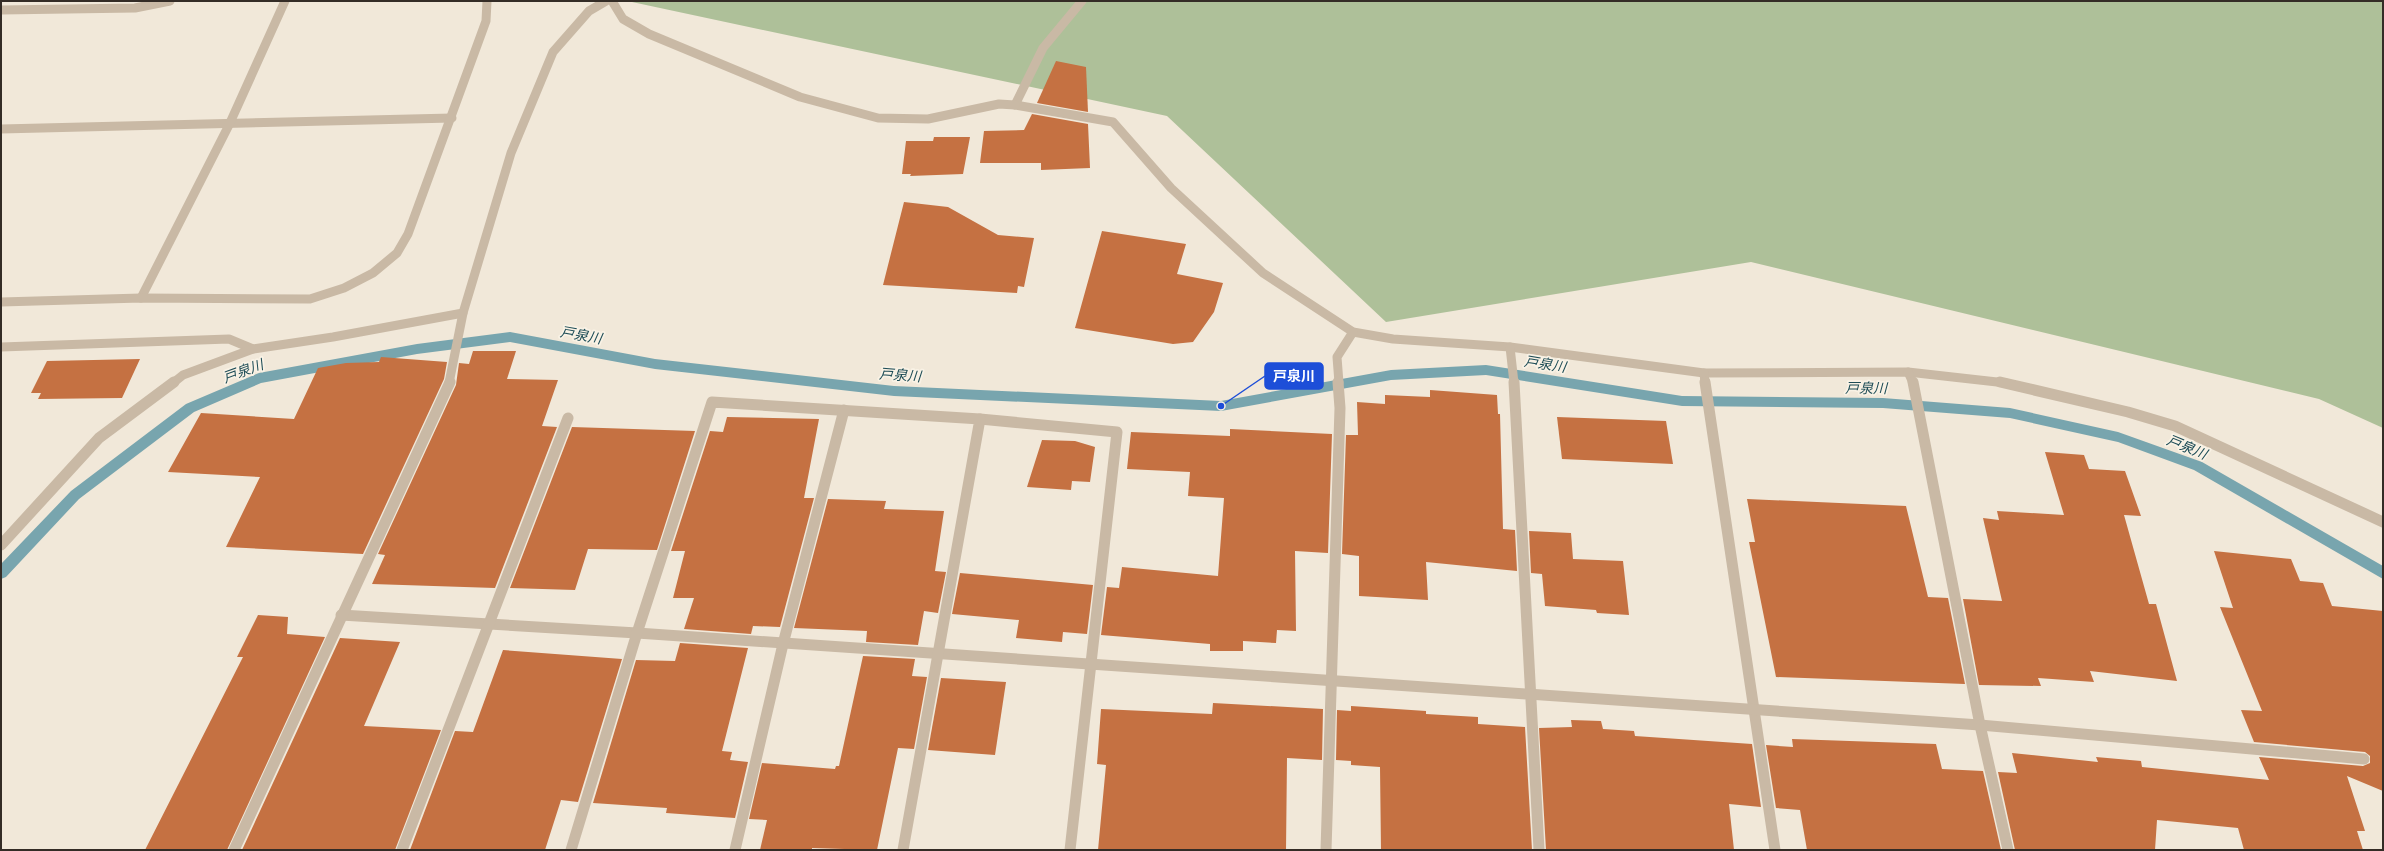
<svg xmlns="http://www.w3.org/2000/svg" width="2384" height="851" viewBox="0 0 2384 851" font-family="'DM Sans','Noto Sans JP',sans-serif">
  <style>
    .green { fill: #aec099 }
    .lines { fill: none; stroke-linecap: round; stroke-linejoin: round }
    .stream { fill: #78a5ae; fill-rule: evenodd }
    .building { fill: #c57142 }
    .service { stroke: #c9b9a5; stroke-width: 9 }
    .minor-far1 { stroke: #c9b9a5; stroke-width: 9 }
    .minor { stroke: #c9b9a5; stroke-width: 11 }
    .tertiary { stroke: #c9b9a5; stroke-width: 9 }
    .labels { text-anchor: middle; stroke-width: 3.5; stroke-linejoin: round; paint-order: stroke }
    .water-label { font-size: 14px; font-style: italic; fill: #1c4b55; stroke: #f9f2e5 }
    .leader { fill: none; stroke: #1d4ed8; stroke-width: 1.5 }
    .callout-dot { fill: #1d4ed8; stroke: #f9f2e5; stroke-width: 1.5 }
    .callout { fill: #1d4ed8; stroke: #1d4ed8; stroke-width: 1.5 }
    .callout-label { font-size: 14px; text-anchor: middle; font-weight: bold; fill: #fff }
  </style>
  <rect width="100%" height="100%" fill="#f1e8d9"/>
  <path class="green" d="M2383,1V428L2319,399L1751,262L1386,322L1167,116L632,2Z"/>
  <g class="lines">
    <path class="stream" d="M510,332L655,359L894,386L1221,401L1391,370L1486,365L1682,396L1883,398L2010,408L2118,432L2202,462L2383,566V579L2194,470L2118,442L2010,418L1883,408L1682,406L1486,375L1391,380L1221,411L894,396L655,369L510,342L417,354L261,383L194,412L79,499L6,577L1,579V564L71,491L186,404L259,373L417,344Z"/>
  </g>
  <g class="building">
    <path d="M1056,61L1086,67L1088,112L1037,103Z"/>
    <path d="M1032,114L1088,124L1090,168L1041,170V163H980L984,131L1024,130Z"/>
    <path d="M934,137H970L963,174L910,176L911,174H902L906,141H933Z"/>
    <path d="M904,202L948,207L998,235L1034,238L1024,287L1018,286L1017,293L883,285Z"/>
    <path d="M1102,231L1186,244L1177,274L1223,283L1214,312L1193,342L1173,344L1075,328Z"/>
    <path d="M473,351H516L507,379L558,380L542,426L557,427L495,588L372,584L385,555L378,554L456,385L459,363L469,364Z"/>
    <path d="M381,357L447,362L444,379L363,554L226,547L260,477L168,472L201,413L294,419L318,368L346,363L379,362Z"/>
    <path d="M140,359L122,398L38,399L41,393H31L47,361Z"/>
    <path d="M1430,390L1497,395L1498,414H1500L1503,529L1515,530L1517,571L1426,562L1428,600L1359,596V556L1342,554L1346,435H1358L1357,402L1385,404V395L1430,397Z"/>
    <path d="M727,417L819,419L804,498H814L780,627L753,626L751,634L684,629L694,598H673L685,551H671L710,431L723,432Z"/>
    <path d="M1557,417L1666,421L1673,464L1562,459Z"/>
    <path d="M572,427L695,431L657,550L588,549L575,590L510,588Z"/>
    <path d="M1230,429L1332,434L1328,553L1295,551L1296,631L1277,630L1276,643L1243,641V651H1210V644L1101,635L1107,587L1119,588L1122,567L1218,576L1224,498L1188,496L1190,472L1127,469L1131,432L1230,436Z"/>
    <path d="M1042,440L1075,441L1095,447L1090,482L1072,481L1071,490L1027,487Z"/>
    <path d="M2045,452L2084,455L2089,469L2125,471L2141,516L2124,515L2149,604H2156L2177,681L2090,671L2094,682L2038,678L2041,686L1979,685L1963,599L2002,601L1983,518L1999,520L1997,511L2064,515Z"/>
    <path d="M828,499L886,501L884,509L944,511L935,571L946,572L938,613L924,611L918,645L866,642L867,631L794,628Z"/>
    <path d="M1747,499L1906,506L1928,597L1948,598L1965,684L1776,677L1749,542H1755Z"/>
    <path d="M1529,531L1571,533L1573,559L1623,561L1629,615L1597,613L1596,610L1545,606L1542,574L1531,573Z"/>
    <path d="M2214,551L2291,559L2300,581L2323,583L2332,606L2383,611V791L2347,776L2365,831H2357L2363,850H2244L2238,828L2157,820L2155,850H2015L1998,772L2017,773L2012,753L2098,762L2096,757L2141,761L2142,767L2269,780L2259,757L2363,766L2370,763V756L2365,752L2254,742L2241,710L2262,711L2220,607L2233,608Z"/>
    <path d="M960,573L1093,585L1087,634L1063,632L1062,642L1016,638L1019,620L952,614Z"/>
    <path d="M258,615L288,617L287,634L325,637L227,850H145L243,657H237Z"/>
    <path d="M340,638L400,642L364,726L441,730L395,850H242Z"/>
    <path d="M680,643L748,648L722,751L732,752L730,760L748,762L735,818L666,813L667,808L593,803L636,660L675,661Z"/>
    <path d="M503,650L622,659L578,802L561,800L545,850H410L455,731L473,732Z"/>
    <path d="M863,656L915,659L912,676L927,677L914,749L898,748L877,850L812,848V850H760L767,820L749,819L762,763L835,769L836,766H839Z"/>
    <path d="M941,678L1006,682L995,755L928,750Z"/>
    <path d="M1213,703L1323,709L1322,760L1287,758L1286,850H1098L1106,765L1097,764L1101,709L1212,714Z"/>
    <path d="M1351,706L1426,711V714L1478,717V724L1525,727L1532,850H1381L1380,767L1351,765V761L1336,760L1337,710L1351,711Z"/>
    <path d="M1571,720L1601,721L1603,729L1634,731L1635,736L1752,744L1761,807L1729,804L1734,850H1546L1539,728L1572,727Z"/>
    <path d="M1792,739L1936,744L1942,769L1983,771L2001,850H1807L1800,810L1776,808L1766,745L1793,747Z"/>
  </g>
  <g class="lines">
    <g class="service">
      <path d="M1,10L135,8L170,1"/>
      <path d="M1,129L452,118"/>
      <path d="M141,298L229,125L285,1"/>
      <path d="M1,302L141,298L310,299L344,288L373,273L397,253L408,234L486,21L487,1"/>
    </g>
    <g class="minor-far1">
      <path d="M1082,1L1043,48L1015,105L1113,122L1171,188L1263,273L1353,332L1393,339L1510,347L1704,373L1908,372L2006,383"/>
      <path d="M1,347L229,339L253,349"/>
      <path d="M1510,347L1514,383"/>
      <path d="M1908,372L1913,383"/>
      <path d="M1704,373L1705,383"/>
      <path d="M173,383L183,375L253,349L333,337L463,313"/>
      <path d="M449,383L463,313L511,153L553,52L589,11L606,1"/>
      <path d="M1339,383L1337,357L1353,332"/>
    </g>
    <g class="minor">
      <path d="M1514,382L1539,850"/>
      <path d="M1705,382L1775,850"/>
      <path d="M1913,382L1980,725L2008,850"/>
      <path d="M2000,382L2128,412L2175,426L2383,522"/>
      <path d="M980,419L1117,432L1070,850"/>
      <path d="M1,545L99,438L174,382"/>
      <path d="M341,615L637,633L1980,725L2364,759"/>
      <path d="M234,850L450,382"/>
      <path d="M402,850L568,418"/>
      <path d="M571,850L637,633L712,402L980,419L903,850"/>
      <path d="M735,850L783,644L844,410"/>
      <path d="M1326,850L1340,408L1338,382"/>
    </g>
    <path class="tertiary" d="M612,1L623,19L649,34L800,97L878,118L928,119L999,104L1015,105"/>
  </g>
  <g class="labels">
    <g class="water-label">
      <text transform="translate(581 335) rotate(10)" y="5">戸泉川</text>
      <text transform="translate(1545 364) rotate(9)" y="5">戸泉川</text>
      <text transform="translate(243 371) rotate(-20)" y="5">戸泉川</text>
      <text transform="translate(900 375) rotate(4)" y="5">戸泉川</text>
      <text transform="translate(1866 388) rotate(1)" y="5">戸泉川</text>
      <text transform="translate(2187 447) rotate(22)" y="5">戸泉川</text>
    </g>
  </g>
  <path class="leader" d="M1221 406L1265 376"/>
  <circle class="callout-dot" cx="1221" cy="406" r="4"/>
  <rect class="callout" x="1265" y="363" width="58" height="26" rx="4"/>
  <g class="callout-label">
    <text x="1294" y="381">戸泉川</text>
  </g>
  <rect width="2384" height="851" fill="none" stroke="#342c26" stroke-width="4"/>
</svg>
